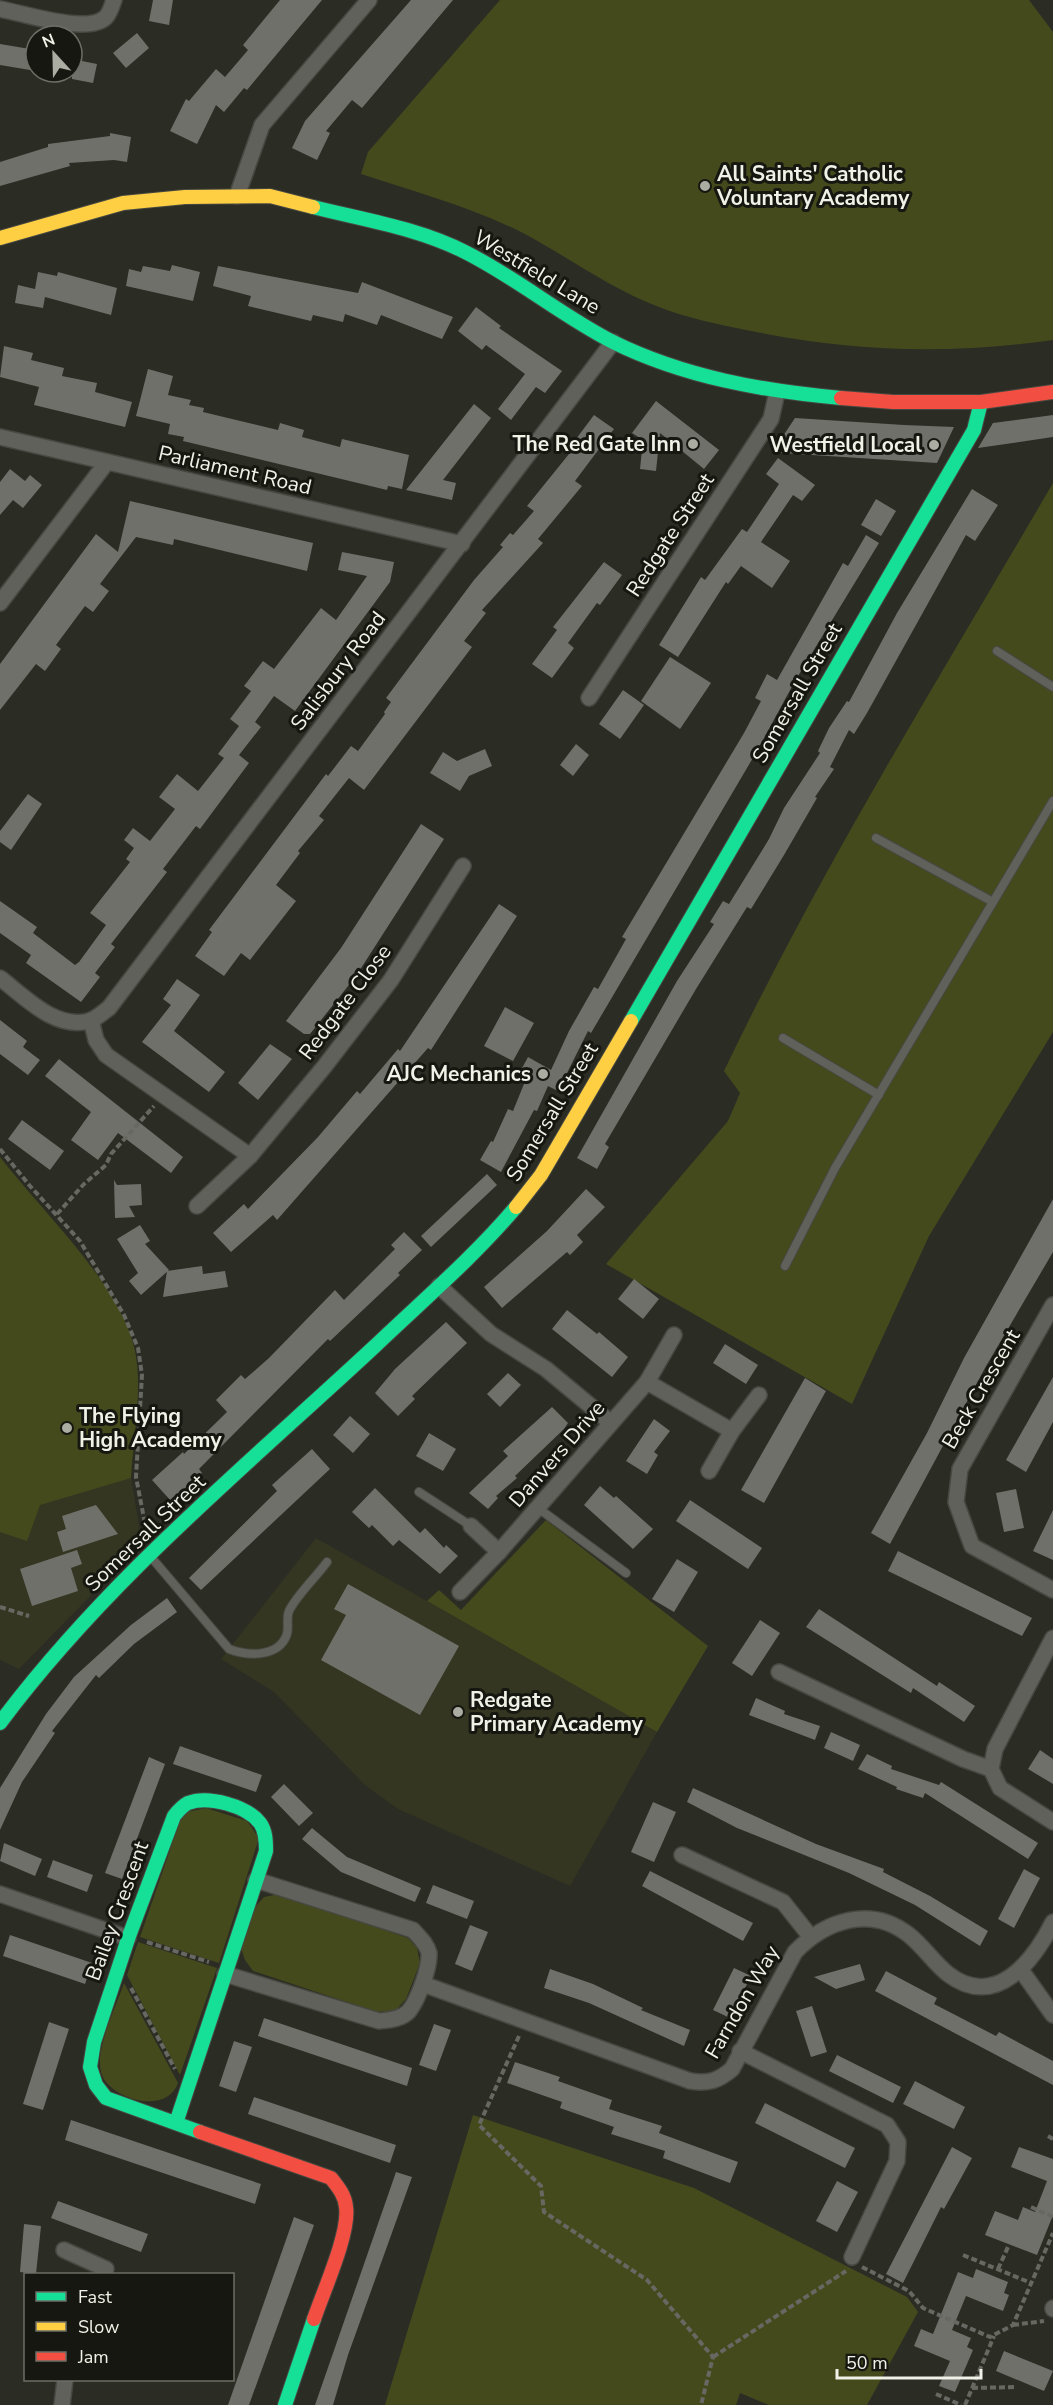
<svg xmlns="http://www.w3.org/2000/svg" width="1053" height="2405" viewBox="0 0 1053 2405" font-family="'Nunito Sans',sans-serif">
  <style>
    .built { fill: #343621 }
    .green { fill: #454a1d }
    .building { fill: #6f7069 }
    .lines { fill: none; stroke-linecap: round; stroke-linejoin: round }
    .lane-casing { stroke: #474841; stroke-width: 10 }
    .street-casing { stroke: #474841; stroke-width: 18 }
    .fast-casing { stroke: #474841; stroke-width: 16 }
    .slow-casing { stroke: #474841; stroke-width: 16 }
    .jam-casing { stroke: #474841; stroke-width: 16 }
    .path { stroke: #676862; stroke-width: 4; stroke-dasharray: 6 3; stroke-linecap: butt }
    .lane { stroke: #60615a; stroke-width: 8 }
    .street { stroke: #60615a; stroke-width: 15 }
    .fast { stroke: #16e098; stroke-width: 14 }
    .slow { stroke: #ffcf43; stroke-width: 14 }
    .jam { stroke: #f24e42; stroke-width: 14 }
    .poi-dot { fill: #abada3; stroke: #161710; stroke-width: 2 }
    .labels { text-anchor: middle; stroke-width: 6; stroke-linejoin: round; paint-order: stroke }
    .poi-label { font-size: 21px; font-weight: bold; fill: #f0f2e7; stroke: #161710; text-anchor: start }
    .street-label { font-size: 21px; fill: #f0f2e7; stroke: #161710 }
  </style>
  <rect width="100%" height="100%" fill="#2b2c24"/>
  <g class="built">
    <path d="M0,1157L87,1261L125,1325L135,1350L137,1378L131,1478L142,1543L19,1669L0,1660Z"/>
    <path d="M316,1538L657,1732L570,1886L398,1809L365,1785L274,1692L221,1659Z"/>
  </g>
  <g class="green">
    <path d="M500,0H1029L1053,32V340C948,355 851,352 746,330C717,324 687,318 659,307C611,289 568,257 523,233C472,207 415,192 361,174L368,152Z"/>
    <path d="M1053,483V1032L929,1236L852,1404L606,1264L728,1121L740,1093L724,1071C821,868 940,677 1053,483Z"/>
    <path d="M0,1157C41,1211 121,1284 135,1351C143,1391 133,1438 131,1478L40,1505L27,1541L0,1532Z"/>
    <path d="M546,1520L708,1646L657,1732L427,1601L439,1590L461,1610Z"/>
    <path d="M206,1808L247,1821L259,1838L219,1963L140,1937L181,1818L187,1812Z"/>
    <path d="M279,1894L408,1938L417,1948L420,1963L406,1999L396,2010L377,2012L253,1971L245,1960L241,1948L255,1907L264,1897Z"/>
    <path d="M138,1942L217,1968L180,2075L127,1975Z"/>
    <path d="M124,1983L178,2083C166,2117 107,2098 101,2072C95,2048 116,2007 124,1983Z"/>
    <path d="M473,2115L694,2188L907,2297L918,2312L867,2405H769L740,2393L736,2405H385Z"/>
  </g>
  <g class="building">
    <path d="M153,0H173L169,25L149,21Z"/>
    <path d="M280,0H322L247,90L244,88L224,112L216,105L197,144L170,131L186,99L189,101L216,69L225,77L248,50L243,45Z"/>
    <path d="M411,0H453L362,108L352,100L326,131L330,133L317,160L292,148L305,121Z"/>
    <path d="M137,33L149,48L126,68L113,53Z"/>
    <path d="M0,44L36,50V71L0,65Z"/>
    <path d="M72,59L97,64L93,83L72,79Z"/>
    <path d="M110,133L131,137L127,162L114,160L69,163L70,166L0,186V162L48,147V144L110,136Z"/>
    <path d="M172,265L200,272L193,301L126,286L129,269L141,272L143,266L170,271Z"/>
    <path d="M218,266L358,293L362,282L453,317L442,339L381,315L377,325L345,314L343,322L313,315L311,321L248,306L251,296L213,286Z"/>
    <path d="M38,272L57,276L58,272L117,288L111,315L45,297L43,308L15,303L18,285L35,289Z"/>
    <path d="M476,307L501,326L499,328L562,371L545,393L536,387L511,420L498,409L525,374L486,345L482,350L458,331Z"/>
    <path d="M4,346L33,353L31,360L64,368L62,376L97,383L95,392L132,402L125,427L34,405L39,387L0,377Z"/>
    <path d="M148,369L173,376L168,395L191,400L189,405L204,408L203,412L278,430L280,423L304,430L302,437L340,447L342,439L409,455L402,489L388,486L387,490L183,441L184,437L168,434L170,424L136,416Z"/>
    <path d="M656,401L719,450L704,469L660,433L656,471L640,469L643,440L632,433Z"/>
    <path d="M474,404L491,418L443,480L456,483L452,500L406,490Z"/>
    <path d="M594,415L614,429L575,481L582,486L538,539L543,543L482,610L486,613L464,641L472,647L364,790L349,778L319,816L324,820L298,851L300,853L276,885L296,901L250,960L241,953L224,976L195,956L212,932L209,930L326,774L328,776L351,746L358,751L385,714L384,712L391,702L386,698L474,580L503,547L500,545L510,533L513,535L534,511L527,506L573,449L570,447Z"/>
    <path d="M1053,415V437L978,448L993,423Z"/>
    <path d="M795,418L904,425L954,427L937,463L781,453L788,443L783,436Z"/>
    <path d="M778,458L815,485L802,501L793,495L761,542L790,561L772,588L741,566L728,584L726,582L678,657L659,645L701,577L705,580L742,529L747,532L779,484L766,474Z"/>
    <path d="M10,469L25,481L30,475L42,485L23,508L13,500L0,515V482Z"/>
    <path d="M972,489L998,505L975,541L966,535L867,713L854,734L849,730L830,767L834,769L815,797L817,798L784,855L751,909L747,907L696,989L605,1144L609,1147L597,1169L577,1158L677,981L714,924L710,922L723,901L729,904L769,839L784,808L820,753L818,751L829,728L847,701L849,702L897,613Z"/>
    <path d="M876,499L896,511L881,536L861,525Z"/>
    <path d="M130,501L313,543L307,571L174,539L173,545L136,537L100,584L109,591L93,612L85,606L56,645L61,649L45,671L36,664L0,710V664L96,534L118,552Z"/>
    <path d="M866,535L879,543L795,681L757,751L591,1033L588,1031L558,1091L548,1086L537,1111L534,1110L501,1172L480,1160L491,1141L493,1142L508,1109L513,1111L528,1074L521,1070L528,1057L551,1070L569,1031L594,987L598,989L626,939L622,937L744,733L761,701L755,698L767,674L777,680L843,563L848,566Z"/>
    <path d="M342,552L394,562L390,582L295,711L274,696L255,722L261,727L239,755L249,763L200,829L196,826L163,869L167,872L111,944L115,947L95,973L100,977L81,1002L26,963L31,955L0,933V901L37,927L33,933L75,965L79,962L106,925L90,913L130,862L126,859L134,848L124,840L133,828L150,841L175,809L159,797L177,774L198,791L224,758L218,754L239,726L230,719L251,691L244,686L263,661L274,669L321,608L336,620L367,576L338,570Z"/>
    <path d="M604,562L622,575L600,605L597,603L568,643L574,648L552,678L532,664L557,630L553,627Z"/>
    <path d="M670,657L711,683L680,729L641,701Z"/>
    <path d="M623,690L644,705L620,739L599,724Z"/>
    <path d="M576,744L589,755L573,776L560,765Z"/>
    <path d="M485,749L492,766L469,776L460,791L430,773L443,752L457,761Z"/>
    <path d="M28,794L42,804L11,850L0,842V831Z"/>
    <path d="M421,824L444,839L356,976L310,1034H304L286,1021L341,948Z"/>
    <path d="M499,904L517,916L431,1050L428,1048L277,1220L273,1215L231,1252L213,1233L244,1204L248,1209L318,1137L357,1091L360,1094L398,1049L400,1051Z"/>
    <path d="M177,979L200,995L174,1031L225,1072L209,1092L142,1042L171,1005L163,999Z"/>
    <path d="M505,1007L534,1023L513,1061L484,1046Z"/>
    <path d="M0,1020L27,1041L23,1047L40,1060L28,1075L0,1054Z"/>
    <path d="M270,1044L292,1059L258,1100L238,1083Z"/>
    <path d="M59,1059L183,1157L171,1173L118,1133L98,1160L71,1140L91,1112L45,1076Z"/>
    <path d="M22,1120L64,1151L50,1170L8,1139Z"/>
    <path d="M487,1174L497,1185L431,1247L421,1236Z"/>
    <path d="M114,1180L117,1185L141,1184L142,1205L129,1206L135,1217L115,1218Z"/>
    <path d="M586,1189L605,1207L577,1235L583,1242L570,1255L567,1252L502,1308L484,1287L547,1231Z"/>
    <path d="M1053,1199V1252L985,1368L890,1544L871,1533L927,1433L964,1358Z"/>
    <path d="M140,1225L150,1241L145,1244L169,1270L141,1295L129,1281L138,1273L117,1239Z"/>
    <path d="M404,1232L422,1250L398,1273L400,1275L330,1341L328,1339L199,1469L202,1473L171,1501L152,1480L183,1452L184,1454L227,1412L216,1400L241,1375L245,1379L269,1358L335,1290L344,1300L395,1249L391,1245Z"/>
    <path d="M202,1266L203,1274L225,1271L228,1287L163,1297L167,1271Z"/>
    <path d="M634,1279L659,1299L643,1319L618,1299Z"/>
    <path d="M567,1310L597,1334L599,1332L628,1357L612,1377L552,1329Z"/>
    <path d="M446,1322L467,1343L412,1396L415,1399L398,1416L375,1393L395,1369Z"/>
    <path d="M725,1344L758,1365L746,1384L713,1363Z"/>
    <path d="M508,1373L521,1385L500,1407L487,1394Z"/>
    <path d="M1053,1377V1422L1026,1472L1006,1460Z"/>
    <path d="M805,1378L826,1391L764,1503L741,1490Z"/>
    <path d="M552,1407L568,1423L564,1429L515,1476L517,1478L496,1496L498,1498L488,1509L469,1493L508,1456L503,1451Z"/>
    <path d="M350,1416L370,1434L353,1453L333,1435Z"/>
    <path d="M654,1419L670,1431L654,1452L658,1455L647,1474L626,1461Z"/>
    <path d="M429,1433L456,1449L443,1471L416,1456Z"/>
    <path d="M312,1449L330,1469L201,1590L189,1578L277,1491L272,1485Z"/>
    <path d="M600,1486L614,1498L616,1496L653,1529L633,1549L584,1505Z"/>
    <path d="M375,1488L420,1533L425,1528L444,1548L446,1545L458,1556L440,1574L399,1540L393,1546L372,1525L369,1528L352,1512Z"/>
    <path d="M1016,1489L1024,1528L1004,1532L996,1493Z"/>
    <path d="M690,1500L762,1548L748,1569L676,1521Z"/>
    <path d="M96,1505L118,1534L63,1552L57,1532L66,1529L62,1516Z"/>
    <path d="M1053,1510V1560L1033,1551Z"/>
    <path d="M77,1550L82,1564L71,1568L78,1591L32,1606L20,1569Z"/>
    <path d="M898,1551L1032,1618L1022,1636L888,1571Z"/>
    <path d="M677,1559L698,1572L674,1612L652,1599Z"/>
    <path d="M348,1584L459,1646L420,1715L321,1660L346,1615L334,1609Z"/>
    <path d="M167,1598L177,1612L134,1644L99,1678L96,1675L52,1731L55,1733L22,1782L0,1830V1788L46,1714L74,1677L131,1625Z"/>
    <path d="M819,1609L937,1686L939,1682L975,1706L964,1722L913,1688L911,1693L806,1627Z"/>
    <path d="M760,1620L780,1633L752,1676L732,1663Z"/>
    <path d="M756,1698L785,1711L784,1714L820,1726L815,1740L749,1715Z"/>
    <path d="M831,1732L860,1745L853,1761L824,1748Z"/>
    <path d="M180,1746L262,1775L256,1792L173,1764Z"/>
    <path d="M1040,1750L1053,1759V1784L1028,1769Z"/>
    <path d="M867,1754L892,1766L891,1769L939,1785L941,1782L1038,1843L1028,1859L925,1793L923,1798L896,1789L897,1787L858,1769Z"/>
    <path d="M149,1757L165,1764L122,1879L105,1873Z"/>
    <path d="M284,1784L313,1813L299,1826L271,1797Z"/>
    <path d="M693,1788L816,1844L884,1869L883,1872L930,1896L988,1931L980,1946L915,1905L849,1873L737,1828L687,1802Z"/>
    <path d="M653,1802L676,1812L654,1862L631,1852Z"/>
    <path d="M312,1828L347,1857L421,1888L415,1902L341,1872L302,1839Z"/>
    <path d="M4,1843L42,1859L35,1876L0,1861Z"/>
    <path d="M53,1860L93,1875L87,1892L47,1877Z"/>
    <path d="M1024,1869L1040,1878L1014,1928L998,1919Z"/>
    <path d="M650,1871L753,1923L743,1941L642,1886Z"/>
    <path d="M433,1885L474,1901L467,1919L426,1903Z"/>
    <path d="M470,1925L488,1932L472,1971L455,1964Z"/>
    <path d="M10,1935L92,1963L85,1984L3,1956Z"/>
    <path d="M860,1964L865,1980L836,1989L814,1977Z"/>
    <path d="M734,1968L751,1976L730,2018L713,2010Z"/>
    <path d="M550,1969L593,1984L643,2008L641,2010L690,2030L684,2046L589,2003L544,1988Z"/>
    <path d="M886,1971L937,1998L934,2004L996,2036L999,2032L1053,2061V2085L875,1991Z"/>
    <path d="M812,2006L827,2052L811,2057L796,2011Z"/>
    <path d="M264,2018L412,2068L407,2086L258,2036Z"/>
    <path d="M49,2022L69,2029L43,2110L23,2104Z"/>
    <path d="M434,2024L451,2030L436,2071L419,2065Z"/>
    <path d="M234,2041L252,2047L236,2092L219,2086Z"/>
    <path d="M837,2055L901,2087L893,2103L829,2071Z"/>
    <path d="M515,2062L560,2077L558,2081L612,2100L609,2109L662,2126L659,2133L738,2162L730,2183L663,2158L665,2151L611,2134L614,2127L560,2108L562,2102L507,2083Z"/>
    <path d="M915,2081L965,2107L954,2129L903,2104Z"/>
    <path d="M254,2097L396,2145L390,2163L248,2114Z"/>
    <path d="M765,2103L855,2148L845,2168L755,2123Z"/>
    <path d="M71,2120L261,2184L255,2204L65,2140Z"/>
    <path d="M952,2147L972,2158L944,2209L941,2207L903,2283L886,2274Z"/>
    <path d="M1019,2147L1053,2159V2215L1037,2255L985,2235L995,2211L1018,2220L1023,2207L1035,2212L1047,2181L1011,2167Z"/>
    <path d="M396,2172L412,2177L348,2355L333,2405H315Z"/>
    <path d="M837,2181L858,2192L837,2232L816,2221Z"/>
    <path d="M58,2201L148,2234L141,2252L51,2218Z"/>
    <path d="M294,2217L314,2225L249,2405H228Z"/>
    <path d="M24,2224L41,2226L36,2274L20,2272Z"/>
    <path d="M976,2269L1008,2282L1004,2293L1009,2295L1003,2311L966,2296L952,2330L971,2338L967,2347L973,2350L955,2392L939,2386L950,2361L914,2346L921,2329L933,2334L958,2272L973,2278Z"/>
    <path d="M1004,2351L1053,2371L1044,2391L996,2371Z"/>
  </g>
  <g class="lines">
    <defs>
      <g id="lane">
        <path d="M997,651L1053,687"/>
        <path d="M876,838L993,902"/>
        <path d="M783,1038L879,1095"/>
        <path d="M785,1266L835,1168L1053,801"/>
        <path d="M419,1492L471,1526"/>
        <path d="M538,1508L626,1573"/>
        <path d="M151,1557L229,1649C247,1656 279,1658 287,1634C289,1627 286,1618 289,1611C296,1596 317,1576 327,1562"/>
      </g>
      <g id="street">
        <path d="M0,9C23,13 89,35 106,17C110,13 112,5 114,0"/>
        <path d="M237,196L262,125L369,0"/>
        <path d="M0,437L462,544"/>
        <path d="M0,603L107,462"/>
        <path d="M589,698L771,419L777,392"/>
        <path d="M0,978C25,997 55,1030 89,1021C96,1019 103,1012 109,1008L613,342"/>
        <path d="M91,1020L96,1040L106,1055L250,1156"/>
        <path d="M197,1206L250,1156L324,1067L391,980L463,866"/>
        <path d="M439,1286L491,1334L546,1369L611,1423"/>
        <path d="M1053,1305L960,1469L956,1502L972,1546L1053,1590"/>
        <path d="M647,1382L732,1431"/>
        <path d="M709,1471L732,1431L759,1395"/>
        <path d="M471,1526L499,1552"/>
        <path d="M460,1592L499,1552L647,1382L674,1335"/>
        <path d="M1053,1638L995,1749L991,1769L1000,1788L1053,1822"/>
        <path d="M779,1672L963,1759L991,1769"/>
        <path d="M682,1855L783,1902L810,1936"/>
        <path d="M0,1894L128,1938"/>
        <path d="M1021,1970L1053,2015"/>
        <path d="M225,1974L379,2021C389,2020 402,2019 409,2011C418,2000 430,1967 429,1953C427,1944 419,1937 413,1930L256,1880"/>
        <path d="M423,1984L690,2081C708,2084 718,2081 732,2069L795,1952C826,1920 871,1905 909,1935C924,1947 934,1963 948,1974C996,2011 1034,1960 1053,1922"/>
        <path d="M740,2051L887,2125L898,2142L897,2161L852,2257"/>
        <path d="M64,2250L106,2269"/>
        <path d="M1053,2308V2309"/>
        <path d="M62,2405L65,2380"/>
      </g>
      <g id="fast">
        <path d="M313,207C364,220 418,228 465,252C517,278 562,316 613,342C684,377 763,391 841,398"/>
        <path d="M631,1021L974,430L981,402"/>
        <path d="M0,1723C106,1581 245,1467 374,1347C422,1301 473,1258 516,1207"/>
        <path d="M176,2123L266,1851C266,1842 266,1831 260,1823C247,1806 208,1795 188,1803C182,1806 178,1811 174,1816L129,1936L94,2042L90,2067L96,2085L106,2098L200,2132"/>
        <path d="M285,2405L314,2319"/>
      </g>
      <g id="slow">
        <path d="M0,238L123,203L185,197L270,196L313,207"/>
        <path d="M516,1207L541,1175L631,1021"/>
      </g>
      <g id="jam">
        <path d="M841,398L893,402H981L1053,392"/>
        <path d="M200,2132L331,2178C338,2187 345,2195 346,2207C350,2233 323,2292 314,2319"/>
      </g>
    </defs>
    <use href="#lane" class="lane-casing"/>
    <use href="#street" class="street-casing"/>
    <use href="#fast" class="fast-casing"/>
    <use href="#slow" class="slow-casing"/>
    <use href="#jam" class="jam-casing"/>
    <g class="path">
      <path d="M0,1149L30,1186L80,1241L124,1315L138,1348L142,1375L136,1477L147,1534"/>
      <path d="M57,1214L84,1184L106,1165L111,1154L154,1106"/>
      <path d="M0,1607L29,1616"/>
      <path d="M147,1942L209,1962"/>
      <path d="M131,1988L175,2069"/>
      <path d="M519,2036L479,2125L541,2186L544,2212L647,2280L713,2357L701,2405"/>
      <path d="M1048,2136L1053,2139"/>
      <path d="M1031,2207L1053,2217"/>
      <path d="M963,2255L1031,2283"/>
      <path d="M862,2267L909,2291L923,2308L990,2337L1013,2325L1053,2233"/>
      <path d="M998,2269L1008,2247"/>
      <path d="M1013,2325L1044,2321"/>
      <path d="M713,2357L846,2271"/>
      <path d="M972,2388L1016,2387"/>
      <path d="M936,2394L961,2405"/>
      <path d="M965,2405L994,2336"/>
    </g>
    <use href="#lane" class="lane"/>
    <use href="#street" class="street"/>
    <use href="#fast" class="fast"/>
    <use href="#slow" class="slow"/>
    <use href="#jam" class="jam"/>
  </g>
  <g class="poi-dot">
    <circle cx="705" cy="186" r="6"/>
    <circle cx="693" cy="444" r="6"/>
    <circle cx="934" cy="445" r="6"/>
    <circle cx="543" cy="1074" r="6"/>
    <circle cx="67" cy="1428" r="6"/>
    <circle cx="458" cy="1712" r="6"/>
  </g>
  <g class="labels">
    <g class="poi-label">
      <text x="717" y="181">All Saints' Catholic<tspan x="717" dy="24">Voluntary Academy</tspan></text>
      <text x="681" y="451" text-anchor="end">The Red Gate Inn</text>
      <text x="922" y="452" text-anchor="end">Westfield Local</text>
      <text x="531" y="1081" text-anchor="end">AJC Mechanics</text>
      <text x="79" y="1423">The Flying<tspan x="79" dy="24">High Academy</tspan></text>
      <text x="470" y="1707">Redgate<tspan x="470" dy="24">Primary Academy</tspan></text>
    </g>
    <g class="street-label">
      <text transform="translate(537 272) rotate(31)" y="7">Westfield Lane</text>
      <text transform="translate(235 470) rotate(13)" y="7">Parliament Road</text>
      <text transform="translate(670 535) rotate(-57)" y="7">Redgate Street</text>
      <text transform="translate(338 671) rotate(-53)" y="7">Salisbury Road</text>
      <text transform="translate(797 693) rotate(-60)" y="7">Somersall Street</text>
      <text transform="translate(345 1002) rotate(-53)" y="7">Redgate Close</text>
      <text transform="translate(552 1112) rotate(-59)" y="7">Somersall Street</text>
      <text transform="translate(981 1389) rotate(-60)" y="7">Beck Crescent</text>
      <text transform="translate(557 1454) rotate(-49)" y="7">Danvers Drive</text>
      <text transform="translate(145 1533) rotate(-44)" y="7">Somersall Street</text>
      <text transform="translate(117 1911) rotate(-70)" y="7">Bailey Crescent</text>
      <text transform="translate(742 2002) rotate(-60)" y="7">Farndon Way</text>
    </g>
  </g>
  <rect x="24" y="2273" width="210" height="108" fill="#161710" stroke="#6d6f66" stroke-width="1.5"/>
  <rect x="36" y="2292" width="30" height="9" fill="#16e098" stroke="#6d6f66" stroke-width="1.5"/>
  <text x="78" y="2303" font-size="18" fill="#f0f2e7">Fast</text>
  <rect x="36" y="2322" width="30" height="9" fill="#ffcf43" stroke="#6d6f66" stroke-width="1.5"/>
  <text x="78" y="2333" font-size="18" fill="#f0f2e7">Slow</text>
  <rect x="36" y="2352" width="30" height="9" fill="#f24e42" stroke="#6d6f66" stroke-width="1.5"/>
  <text x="78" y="2363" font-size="18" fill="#f0f2e7">Jam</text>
  <g transform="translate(54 54) rotate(338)"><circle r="28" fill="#161710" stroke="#6d6f66" stroke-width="1.5"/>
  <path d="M0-4.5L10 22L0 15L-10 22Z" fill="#abada3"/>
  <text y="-9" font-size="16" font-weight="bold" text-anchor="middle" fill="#f0f2e7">N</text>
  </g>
  <path d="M837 2369v9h144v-9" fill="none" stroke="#f0f2e7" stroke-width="3"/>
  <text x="846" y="2369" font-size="18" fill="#f0f2e7" stroke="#161710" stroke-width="4.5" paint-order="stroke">50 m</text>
</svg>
